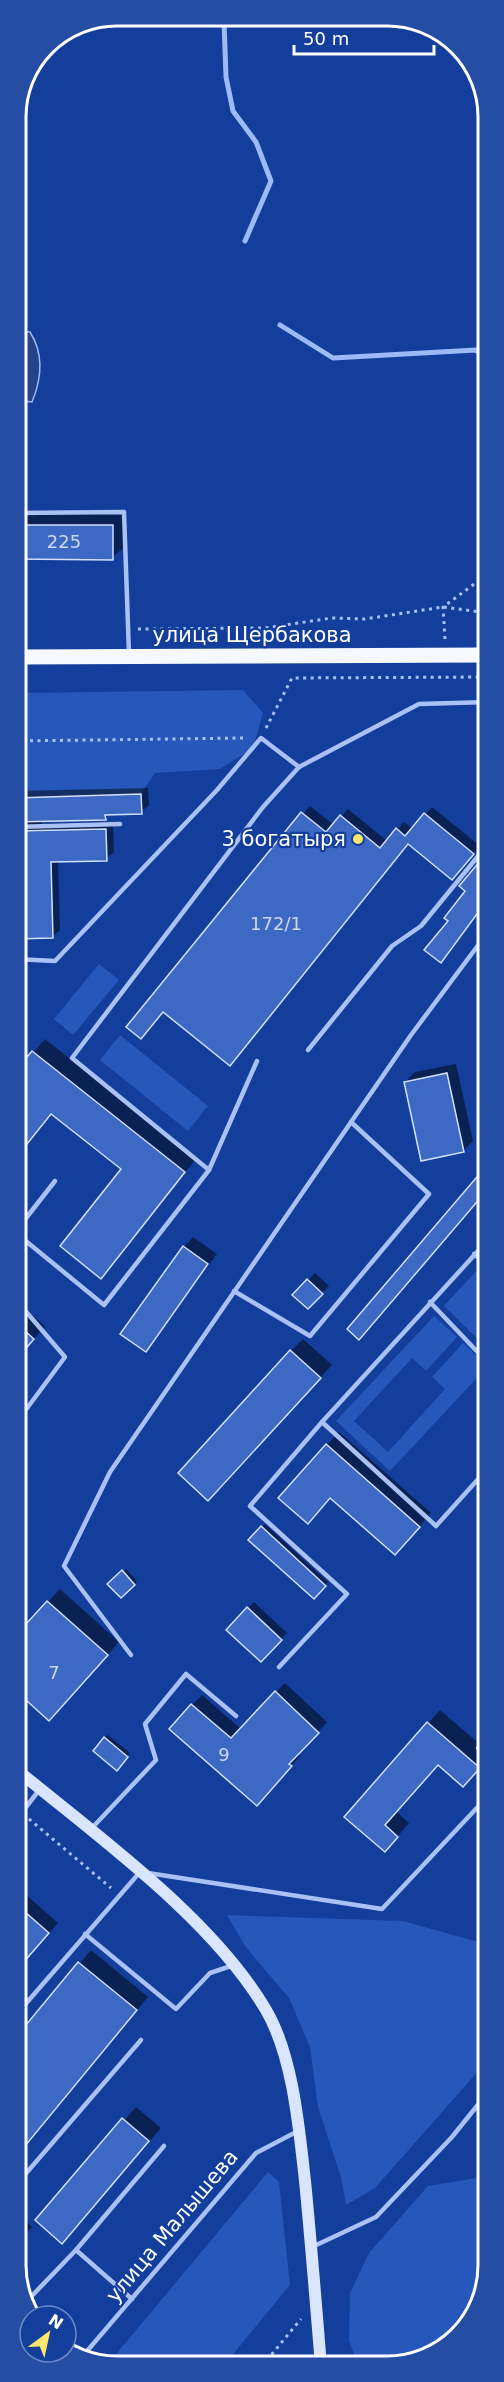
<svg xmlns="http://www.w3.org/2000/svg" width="504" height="2382" viewBox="0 0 504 2382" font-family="'DejaVu Sans',sans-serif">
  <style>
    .green { fill: #2657ba }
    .water { fill: #24438a; stroke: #9bbaf6; stroke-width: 1.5 }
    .shadow { fill: #0007 }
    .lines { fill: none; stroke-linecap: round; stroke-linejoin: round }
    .stream { stroke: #9bbaf6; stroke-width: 5 }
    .building { fill: #3d68c3; stroke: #d1e0fd; stroke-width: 1.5 }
    .path { stroke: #a9c1f4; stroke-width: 3; stroke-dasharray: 3 4.5; stroke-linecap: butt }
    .lane { stroke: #a9c1f4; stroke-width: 4.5 }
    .secondary { stroke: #d9e4fd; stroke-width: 12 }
    .primary { stroke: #f5f8ff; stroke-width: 15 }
    .poi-dot { fill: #ffe76b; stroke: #133e9c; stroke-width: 2 }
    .labels { text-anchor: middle; stroke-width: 4.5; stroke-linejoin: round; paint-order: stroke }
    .number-label { font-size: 18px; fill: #ced9f0 }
    .street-label { font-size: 21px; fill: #fff; stroke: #133e9c }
    .poi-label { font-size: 21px; fill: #fff; stroke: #133e9c; text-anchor: end }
    .rim { fill: none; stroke: #fff; stroke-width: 3 }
  </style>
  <rect width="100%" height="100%" fill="#133e9c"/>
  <g class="green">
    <path d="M243,690L263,713L253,748L220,769L155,773L141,794L15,798V693Z"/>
    <path d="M99,964L119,980L73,1035L54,1019Z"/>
    <path d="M120,1035L208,1106L188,1131L100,1060Z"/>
    <path d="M480,1267L489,1274V1350L444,1306Z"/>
    <path d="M434,1316L457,1337L426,1371L412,1358L354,1421L388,1452L445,1389L432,1377L463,1343L488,1366L390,1471L336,1421Z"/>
    <path d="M227,1915L403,1921L489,1945V2059L375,2188L346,2205L341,2177L318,2107L310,2047L289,1998L245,1946Z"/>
    <path d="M268,2172L279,2182L290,2285L224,2365H107Z"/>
    <path d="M489,2176V2272L464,2333L401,2366H358L349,2340L350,2293L369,2253L428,2186Z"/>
  </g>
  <path class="water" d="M15,331L30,332C44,354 42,378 32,402L15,400Z"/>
  <g class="shadow">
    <path d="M23,513L125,514V546L112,558L15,557V521Z"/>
    <path d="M148,788L149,805L141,812L110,813L105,818L42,821V824L113,822L114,852L106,859L58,860L60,930L52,937L15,938V791Z"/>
    <path d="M310,806L334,825L348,809L387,841L404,822L413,829L432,807L480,846L452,878L408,843L164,1010L128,1026Z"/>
    <path d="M488,854V900L447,954L450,921L467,891L462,886Z"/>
    <path d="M45,1039L196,1159L101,1277L123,1169L52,1114L16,1160L15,1074Z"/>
    <path d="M456,1064L473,1141L463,1151L405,1082L415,1072Z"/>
    <path d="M488,1167V1189L369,1328L349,1329Z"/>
    <path d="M193,1237L217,1254L146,1350L184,1247Z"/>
    <path d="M315,1273L329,1286L308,1307L294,1295Z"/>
    <path d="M16,1301L45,1326L18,1358L27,1365L16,1378Z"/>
    <path d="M303,1339L332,1365L221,1486L291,1351Z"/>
    <path d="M339,1432L431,1513L407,1541L331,1497L320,1509L327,1445Z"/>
    <path d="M265,1524L328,1582L314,1597L251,1540Z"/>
    <path d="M126,1569L137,1581L121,1596L110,1584Z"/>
    <path d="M60,1589L119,1642L49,1719L16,1689V1637Z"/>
    <path d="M254,1602L287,1633L261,1660L228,1630Z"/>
    <path d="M285,1683L327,1722L298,1754L300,1756L267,1794L192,1705L202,1695L241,1729Z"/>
    <path d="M440,1710L489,1752V1758L476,1773L438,1764L397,1812L409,1823L397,1837L346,1816Z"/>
    <path d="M108,1735L130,1753L120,1766L105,1738Z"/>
    <path d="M16,1886L58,1923L16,1971Z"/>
    <path d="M91,1950L148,1997L16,2158V2040Z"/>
    <path d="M136,2107L161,2128L74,2229L37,2220Z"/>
    <path d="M16,2212L32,2227L16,2244Z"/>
  </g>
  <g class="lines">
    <g class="stream">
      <path d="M224,21L226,77L233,111L256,142L271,181L245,241"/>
      <path d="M280,325L333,358L476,350L488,362"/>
    </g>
  </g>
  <g class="building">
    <path d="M15,525H113V560L15,559Z"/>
    <path d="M141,794L142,814L105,815L106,820L15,822V798Z"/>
    <path d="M301,812L326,832L340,815L380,848L396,828L405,836L424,813L474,854L452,880L408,844L230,1066L163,1012L141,1039L126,1027Z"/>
    <path d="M106,829L107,861L51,862L53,938L15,939V831Z"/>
    <path d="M481,860L488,866V899L441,963L424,950L448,921L444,918L465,891L459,886Z"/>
    <path d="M32,1051L185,1172L101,1279L60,1246L121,1169L51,1114L15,1159V1071Z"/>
    <path d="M447,1073L464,1152L421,1161L404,1082Z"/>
    <path d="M488,1164V1189L359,1340L347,1329Z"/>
    <path d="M183,1246L208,1264L146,1352L120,1334Z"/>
    <path d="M307,1279L323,1294L308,1309L292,1295Z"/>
    <path d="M16,1323L34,1339L16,1360Z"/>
    <path d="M290,1350L321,1378L208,1501L178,1473Z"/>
    <path d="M326,1444L420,1527L395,1555L330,1498L308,1524L278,1498Z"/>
    <path d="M261,1526L326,1586L314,1599L248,1540Z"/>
    <path d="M122,1570L135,1585L121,1598L107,1584Z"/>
    <path d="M47,1601L108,1655L49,1721L16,1691V1635Z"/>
    <path d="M247,1607L282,1640L261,1662L226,1630Z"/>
    <path d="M275,1691L319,1733L289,1764L292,1766L257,1806L169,1729L191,1704L231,1738Z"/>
    <path d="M427,1722L480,1768L463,1787L438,1765L385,1825L398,1837L385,1852L344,1817Z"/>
    <path d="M104,1737L128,1757L117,1771L93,1751Z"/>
    <path d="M16,1904L49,1933L16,1971Z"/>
    <path d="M78,1962L137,2010L16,2157V2037Z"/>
    <path d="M122,2118L149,2141L62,2244L35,2220Z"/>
  </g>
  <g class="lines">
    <g class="path">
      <path d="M138,629L265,628L332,618L365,619L443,607L488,613"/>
      <path d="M445,639L443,607L488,574"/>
      <path d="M266,728L292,678L488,677"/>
      <path d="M15,741L245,738"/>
      <path d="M29,1819L111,1888"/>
      <path d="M262,2366L301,2319"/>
    </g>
    <g class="lane">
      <path d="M15,513L124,512L129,654"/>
      <path d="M15,827L120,824"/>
      <path d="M15,959L55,961L217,790L261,738L299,767"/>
      <path d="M481,1012L488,1002"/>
      <path d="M308,1050L392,946L421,926L488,844"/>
      <path d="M209,1170L257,1061"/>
      <path d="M16,1231L55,1181"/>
      <path d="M16,1233L104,1305L209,1170L72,1058L263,807L299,767L419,704L488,702"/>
      <path d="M474,1254L489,1266"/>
      <path d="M234,1291L310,1336L429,1194L351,1122"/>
      <path d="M16,1300L65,1357L16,1423"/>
      <path d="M430,1302L489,1364"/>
      <path d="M322,1422L436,1526L489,1467"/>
      <path d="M16,1573L22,1583L16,1590"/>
      <path d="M131,1655L64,1566L110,1472L411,1035L488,932"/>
      <path d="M279,1667L347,1594L250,1506L322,1422L489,1239"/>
      <path d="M489,1736L478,1748L489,1759"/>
      <path d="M16,1820L40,1789"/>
      <path d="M91,1829L156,1760L145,1724L186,1674L236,1716"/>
      <path d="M148,1873L382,1909L489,1795"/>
      <path d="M85,1934L176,2009L210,1973L231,1966"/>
      <path d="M16,2015L140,1872"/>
      <path d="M16,2185L141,2040"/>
      <path d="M312,2247L376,2217L452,2137L489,2091"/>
      <path d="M76,2250L164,2146"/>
      <path d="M26,2302L76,2250L132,2299"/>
      <path d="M82,2357L256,2153L298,2131"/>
    </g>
    <path class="secondary" d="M16,1769C98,1837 212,1918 266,2010C293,2056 299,2128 305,2181C311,2242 316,2304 321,2366"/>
    <path class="primary" d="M15,657L488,655"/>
  </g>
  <circle class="poi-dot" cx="358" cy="839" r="6"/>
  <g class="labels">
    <g class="number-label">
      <text x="64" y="548">225</text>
      <text x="276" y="930">172/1</text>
      <text x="54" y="1679">7</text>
      <text x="224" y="1761">9</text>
    </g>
    <g class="street-label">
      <text x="252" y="642">улица Щербакова</text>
      <text transform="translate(172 2226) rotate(-50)" y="7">улица Малышева</text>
    </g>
    <g class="poi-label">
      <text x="346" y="846">3 богатыря</text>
    </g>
  </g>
  <path d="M0 0H504V2382H0ZM117 26H387A91 91 0 0 1 478 117V2265A91 91 0 0 1 387 2356H117A91 91 0 0 1 26 2265V117A91 91 0 0 1 117 26Z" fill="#264da4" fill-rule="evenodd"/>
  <path class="rim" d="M117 26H387A91 91 0 0 1 478 117V2265A91 91 0 0 1 387 2356H117A91 91 0 0 1 26 2265V117A91 91 0 0 1 117 26Z"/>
  <g transform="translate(48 2334) rotate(33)"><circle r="28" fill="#133e9c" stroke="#718bc4" stroke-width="1.5"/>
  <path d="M0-4.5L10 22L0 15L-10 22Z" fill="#ffe76b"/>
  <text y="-9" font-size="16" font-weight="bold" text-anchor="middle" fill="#ffffff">N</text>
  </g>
  <path d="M294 45v9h140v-9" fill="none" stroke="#ffffff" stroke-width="3"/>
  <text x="303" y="45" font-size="18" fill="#ffffff" stroke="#133e9c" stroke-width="4.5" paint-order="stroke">50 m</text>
</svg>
